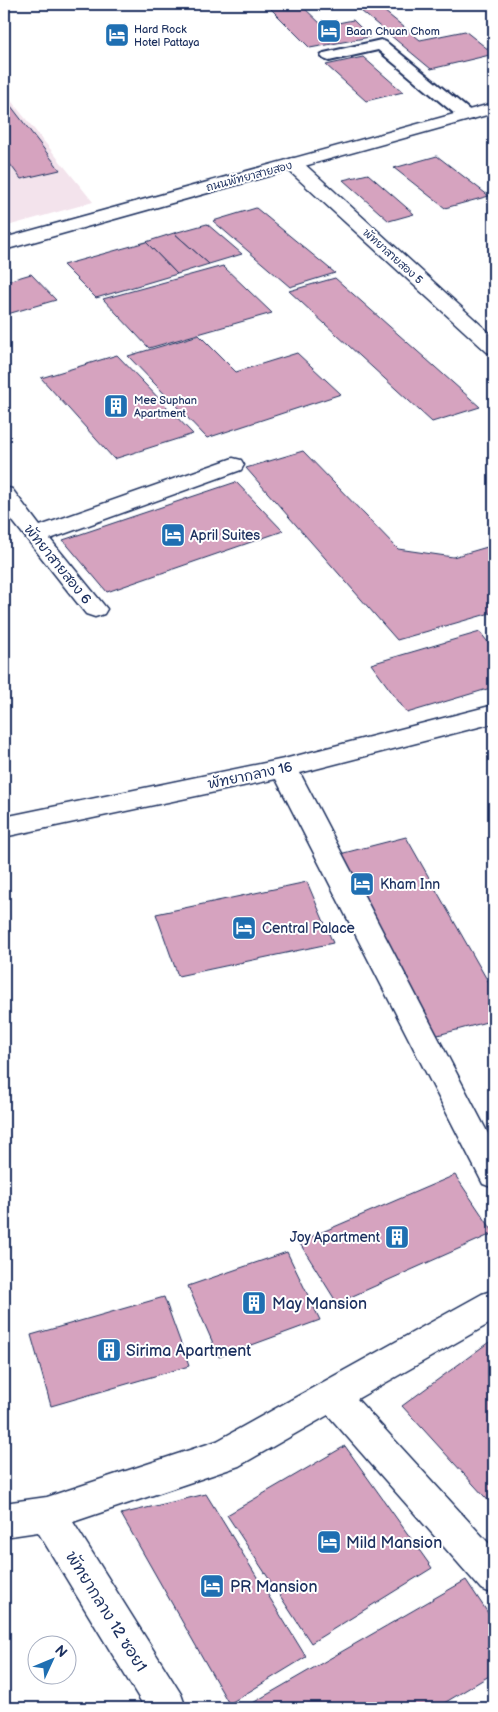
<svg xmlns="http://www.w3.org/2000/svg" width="498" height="1712" viewBox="0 0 498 1712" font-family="'Balsamiq Sans','Playpen Sans Thai',sans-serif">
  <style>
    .built { fill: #f3e3ec }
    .building { fill: #d6a3bf; stroke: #1b2f5e }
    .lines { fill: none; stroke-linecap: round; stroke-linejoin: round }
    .lane-casing { stroke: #1b2f5e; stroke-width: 4 }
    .street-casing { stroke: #1b2f5e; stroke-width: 3 }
    .secondary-casing { stroke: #1b2f5e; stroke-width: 3 }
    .lane { fill: #fff; fill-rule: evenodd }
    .street { fill: #fff; fill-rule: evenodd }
    .secondary { fill: #fff; fill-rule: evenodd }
    .labels { text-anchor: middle; stroke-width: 4; stroke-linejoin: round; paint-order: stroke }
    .far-poi-label { font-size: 11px; fill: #1b2f5e; stroke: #fff; text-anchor: start }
    .far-street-label { font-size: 11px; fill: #1b2f5e; stroke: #fff }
    .poi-label { font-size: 14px; fill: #1b2f5e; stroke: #fff; text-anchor: start }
    .street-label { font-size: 14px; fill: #1b2f5e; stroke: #fff }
    .near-poi-label { font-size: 16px; fill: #1b2f5e; stroke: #fff; text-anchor: start }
    .near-street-label { font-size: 16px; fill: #1b2f5e; stroke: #fff }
  </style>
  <rect width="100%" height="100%" fill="#fff"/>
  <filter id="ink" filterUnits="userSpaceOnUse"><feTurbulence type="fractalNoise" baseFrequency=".02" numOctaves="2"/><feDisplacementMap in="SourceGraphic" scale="10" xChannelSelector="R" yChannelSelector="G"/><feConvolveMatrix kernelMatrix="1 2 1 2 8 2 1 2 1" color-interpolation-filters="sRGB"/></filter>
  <g filter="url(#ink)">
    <path class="built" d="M4,92L93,202L4,227Z"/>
    <g class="building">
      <path d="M266,4H300L323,26L353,20L370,37L310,48Z"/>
      <path d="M379,7L420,40L465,31L494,54L431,69L361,11Z"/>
      <path d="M363,57L403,92L366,101L326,65Z"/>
      <path d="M4,97L60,170L21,179L4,156Z"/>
      <path d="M437,156L489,196L445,208L394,168Z"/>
      <path d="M368,174L414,214L389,221L343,180Z"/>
      <path d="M256,208L335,273L290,287L213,221Z"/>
      <path d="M207,224L242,254L209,264L174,233Z"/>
      <path d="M174,233L209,264L177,274L146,242Z"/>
      <path d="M146,242L177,274L96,298L63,265Z"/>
      <path d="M223,266L272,313L149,348L103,299Z"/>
      <path d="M31,274L56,300L4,315V282Z"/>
      <path d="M335,278L480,407L432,422L289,291Z"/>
      <path d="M199,335L236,372L297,353L341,394L207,438L128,356Z"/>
      <path d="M117,355L193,434L114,459L41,378Z"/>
      <path d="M303,451L398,549L453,557L494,545V612L397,640L246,468Z"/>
      <path d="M236,482L283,531L107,592L63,540Z"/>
      <path d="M480,632L494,650V687L407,713L371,664Z"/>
      <path d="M406,837L494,992V1020L434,1036L336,855Z"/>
      <path d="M307,882L333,943L178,976L156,914Z"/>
      <path d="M455,1175L494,1233L337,1303L299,1242Z"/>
      <path d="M287,1252L320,1320L219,1357L188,1286Z"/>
      <path d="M164,1297L189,1366L51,1406L31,1335Z"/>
      <path d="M489,1342L494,1347V1507L402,1406Z"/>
      <path d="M345,1446L432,1568L311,1643L227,1515Z"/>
      <path d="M206,1494L306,1657L229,1704L121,1514Z"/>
      <path d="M466,1580L494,1622V1673L436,1708H244Z"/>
    </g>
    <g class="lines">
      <defs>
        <path id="lane" d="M381,40L386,42L473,113L475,116L473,119H461L378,50L329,61L324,59L321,56L324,53Z"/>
        <g id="street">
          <path d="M293,158L300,160L494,337V354L487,352L286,168L284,164L286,160Z"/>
          <path d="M233,458L241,460L244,465L241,470L50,539L107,609L104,614L95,617L86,614L4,510V487L12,489L40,526Z"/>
          <path d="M494,705V723L300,773L494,1145V1188L483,1184L276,779L4,837V817L284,759Z"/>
          <path d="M494,1290V1321L357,1399L494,1549V1594L481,1589L328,1415L239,1466L73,1522L181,1694L186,1708H145L38,1532L4,1537V1503L47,1497L217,1441L482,1294Z"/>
        </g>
        <path id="secondary" d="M494,103V113L4,250V238Z"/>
      </defs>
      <use href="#lane" class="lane-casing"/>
      <use href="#street" class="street-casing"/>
      <use href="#secondary" class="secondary-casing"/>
      <use href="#lane" class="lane"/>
      <use href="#street" class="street"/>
      <use href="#secondary" class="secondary"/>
    </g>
  </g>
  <defs>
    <symbol id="hotel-square" viewBox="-11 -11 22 22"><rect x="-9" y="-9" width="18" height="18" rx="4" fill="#1f6fb2" stroke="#fff"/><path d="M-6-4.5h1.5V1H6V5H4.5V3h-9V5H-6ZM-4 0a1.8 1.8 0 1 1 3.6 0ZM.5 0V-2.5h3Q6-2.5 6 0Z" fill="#fff"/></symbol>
    <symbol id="building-square" viewBox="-11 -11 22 22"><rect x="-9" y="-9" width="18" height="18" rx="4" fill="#1f6fb2" stroke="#fff"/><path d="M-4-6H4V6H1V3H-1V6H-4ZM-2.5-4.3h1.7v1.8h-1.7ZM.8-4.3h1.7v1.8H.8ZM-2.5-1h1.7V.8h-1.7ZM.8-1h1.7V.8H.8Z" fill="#fff"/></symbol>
  </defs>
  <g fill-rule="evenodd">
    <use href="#hotel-square" x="315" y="17" width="28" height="28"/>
    <use href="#hotel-square" x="103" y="21" width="28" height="28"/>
    <use href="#building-square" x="102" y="392" width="28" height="28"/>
    <use href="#hotel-square" x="159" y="521" width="28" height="28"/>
    <use href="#hotel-square" x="348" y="870" width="28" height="28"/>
    <use href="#hotel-square" x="230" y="914" width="28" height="28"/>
    <use href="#building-square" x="383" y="1223" width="28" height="28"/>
    <use href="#building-square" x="240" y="1289" width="28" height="28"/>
    <use href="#building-square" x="95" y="1336" width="28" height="28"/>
    <use href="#hotel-square" x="315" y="1528" width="28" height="28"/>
    <use href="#hotel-square" x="198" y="1572" width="28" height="28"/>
  </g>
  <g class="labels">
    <g class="far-poi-label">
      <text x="134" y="33">Hard Rock<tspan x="134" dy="13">Hotel Pattaya</tspan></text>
      <text x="346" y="35">Baan Chuan Chom</text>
      <text x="134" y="404">Mee Suphan<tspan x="134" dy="13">Apartment</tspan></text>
    </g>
    <g class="far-street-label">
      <text transform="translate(249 176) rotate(-15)" y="4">ถนนพัทยาสายสอง</text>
      <text transform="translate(393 256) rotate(42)" y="4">พัทยาสายสอง 5</text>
    </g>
    <g class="poi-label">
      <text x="190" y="540">April Suites</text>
      <text x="380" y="889">Kham Inn</text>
      <text x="262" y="933">Central Palace</text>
      <text x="380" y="1242" text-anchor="end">Joy Apartment</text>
    </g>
    <g class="street-label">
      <text transform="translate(58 564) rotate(51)" y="5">พัทยาสายสอง 6</text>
      <text transform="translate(250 775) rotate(-12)" y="5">พัทยากลาง 16</text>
    </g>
    <g class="near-poi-label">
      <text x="272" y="1309">May Mansion</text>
      <text x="126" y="1356">Sirima Apartment</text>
      <text x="346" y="1548">Mild Mansion</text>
      <text x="230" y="1592">PR Mansion</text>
    </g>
    <g class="near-street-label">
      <text transform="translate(107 1611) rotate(58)" y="6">พัทยากลาง 12 ซอย1</text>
    </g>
  </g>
  <rect width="498" height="1712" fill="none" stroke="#fff" stroke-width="20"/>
  <rect x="10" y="10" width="478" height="1692" fill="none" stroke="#1b2f5e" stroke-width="2" filter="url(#ink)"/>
  <g transform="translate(52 1660) rotate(46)"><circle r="24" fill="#ffffff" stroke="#a4acbf"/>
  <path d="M0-4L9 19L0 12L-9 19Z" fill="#1f6fb2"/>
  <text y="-8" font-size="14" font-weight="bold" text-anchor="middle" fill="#1b2f5e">N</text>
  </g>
</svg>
